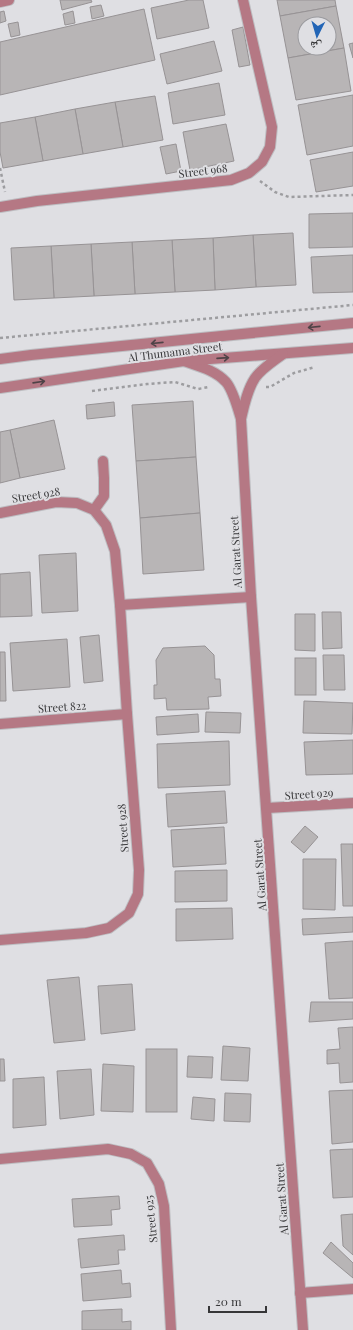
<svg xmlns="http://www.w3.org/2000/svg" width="353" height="1330" viewBox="0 0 353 1330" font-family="'Playfair Display','Noto Naskh Arabic',serif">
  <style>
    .building { fill: #b8b5b6; stroke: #979395; fill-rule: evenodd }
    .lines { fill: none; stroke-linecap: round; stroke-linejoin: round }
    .minor-casing { stroke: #bdbdc1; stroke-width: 12 }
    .path { stroke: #9d9da0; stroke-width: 2.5; stroke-dasharray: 3 3; stroke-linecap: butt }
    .minor { stroke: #b57884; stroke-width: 10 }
    .oneway { stroke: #4f4347 }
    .labels { text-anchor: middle; stroke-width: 4; stroke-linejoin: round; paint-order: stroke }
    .street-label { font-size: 11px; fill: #363638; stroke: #dfdfe3 }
  </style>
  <rect width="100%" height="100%" fill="#dfdfe3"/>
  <g class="building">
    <path d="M60,0H91L92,2L62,10Z"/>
    <path d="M189,0H203L209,28L157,39L151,8Z"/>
    <path d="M277,0H335L336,6L280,16Z"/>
    <path d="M101,5L104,16L92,19L90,7Z"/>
    <path d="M336,6L344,48L288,58L280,16ZM305,24H329V48H305Z"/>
    <path d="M144,9L155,60L0,95V42Z"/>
    <path d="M4,11L6,21L0,23V12Z"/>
    <path d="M73,11L75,23L65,25L63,14Z"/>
    <path d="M18,22L20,35L11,37L8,24Z"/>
    <path d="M243,27L250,65L239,67L232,30Z"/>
    <path d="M214,41L222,71L167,84L160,54Z"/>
    <path d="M353,43V58L349,44Z"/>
    <path d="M344,48L351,91L296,100L288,58Z"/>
    <path d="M219,83L225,115L173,124L168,93Z"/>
    <path d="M353,95V146L307,155L298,105Z"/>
    <path d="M155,96L163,140L123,147L115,102Z"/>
    <path d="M115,102L123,147L83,154L75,109Z"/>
    <path d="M75,109L83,154L43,161L35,117Z"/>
    <path d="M35,117L43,161L3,168L0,152V123Z"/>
    <path d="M226,124L234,161L190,170L183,132Z"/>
    <path d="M176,144L181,171L166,174L160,147Z"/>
    <path d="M353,152V186L316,192L310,160Z"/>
    <path d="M353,213V247L309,248V214Z"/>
    <path d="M293,233L296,285L256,287L253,235Z"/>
    <path d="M253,235L256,287L215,290L213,238Z"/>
    <path d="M213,238L215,290L175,292L172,240Z"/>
    <path d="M172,240L175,292L135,294L132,242Z"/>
    <path d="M132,242L135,294L94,296L91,244Z"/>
    <path d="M91,244L94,296L54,298L51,246Z"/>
    <path d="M51,246L54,298L14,300L11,248Z"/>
    <path d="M353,255V292L313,293L311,257Z"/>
    <path d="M193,401L196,457L136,461L132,405Z"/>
    <path d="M114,402L115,416L87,419L86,405Z"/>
    <path d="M54,420L65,469L20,478L10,430Z"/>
    <path d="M10,430L20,478L0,483V432Z"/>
    <path d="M196,457L200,513L140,518L136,461Z"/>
    <path d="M200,513L204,570L143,574L140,518Z"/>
    <path d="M76,553L78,611L42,613L39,555Z"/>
    <path d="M30,572L32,616L0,617V574Z"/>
    <path d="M322,612H341L342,648L323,649Z"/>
    <path d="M295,614H315V651L295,650Z"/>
    <path d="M99,635L103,681L84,683L80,637Z"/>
    <path d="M67,639L70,687L13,691L10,643Z"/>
    <path d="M205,646L214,655L215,679H220L221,696L208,697L209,709L167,710L166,698L154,699V685H157L156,660L163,648Z"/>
    <path d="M0,652H5L6,701H0Z"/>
    <path d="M323,655H344L345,690H324Z"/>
    <rect x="295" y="658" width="21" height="37"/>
    <path d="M304,701L353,703L352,734L303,733Z"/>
    <path d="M206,712L241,713L240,733L205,732Z"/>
    <path d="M198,714L199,732L157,735L156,717Z"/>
    <path d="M353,740V774L306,775L304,742Z"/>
    <path d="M229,741L230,785L158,788L157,744Z"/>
    <path d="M225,791L227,823L168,827L166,794Z"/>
    <path d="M305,826L318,837L304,853L291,842Z"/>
    <path d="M224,827L226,864L173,867L171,830Z"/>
    <path d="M341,844H353V906H343Z"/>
    <path d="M303,859H336L335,910L303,909Z"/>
    <path d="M227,870V901L175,902V871Z"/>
    <path d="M232,908L233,939L176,941V909Z"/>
    <path d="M353,917V932L303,935L302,919Z"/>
    <path d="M353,941V998L329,999L325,943Z"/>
    <path d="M79,977L85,1040L54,1043L47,980Z"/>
    <path d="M132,984L135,1030L101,1034L98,986Z"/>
    <path d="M311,1002H353V1019L309,1022Z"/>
    <path d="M353,1027V1082L340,1083L339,1063L327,1064V1050L340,1049L338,1028Z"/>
    <path d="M223,1046L250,1048L248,1081L221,1080Z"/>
    <rect x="146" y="1049" width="31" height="63"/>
    <path d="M188,1056L213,1057L212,1078L187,1077Z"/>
    <path d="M0,1059H4L5,1081H0Z"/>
    <path d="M103,1064L134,1066L133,1112L101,1111Z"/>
    <path d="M91,1069L94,1115L60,1119L57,1071Z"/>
    <path d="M44,1077L46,1125L13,1128V1079Z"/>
    <path d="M353,1090V1142L332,1144L329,1091Z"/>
    <path d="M225,1093L251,1094L250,1122L224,1121Z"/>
    <path d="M193,1097L215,1099L214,1121L191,1119Z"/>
    <path d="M353,1149V1197L333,1198L330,1150Z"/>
    <path d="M119,1196L120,1209L111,1210L112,1225L74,1227L72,1199Z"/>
    <path d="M353,1214V1255L343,1246L341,1215Z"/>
    <path d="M124,1235L125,1250H118L119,1264L81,1268L78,1239Z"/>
    <path d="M331,1242L353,1263V1278L323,1253Z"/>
    <path d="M121,1270L122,1284L130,1283L131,1297L83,1301L81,1274Z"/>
    <path d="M122,1309V1322L131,1321V1330H82V1311Z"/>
  </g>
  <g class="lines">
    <defs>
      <g id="minor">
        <path d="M0,2L9,0"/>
        <path d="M0,207L37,201L231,180L249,173L262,162L270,147L272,127L243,0"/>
        <path d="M0,359L31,355L353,323"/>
        <path d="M184,361C198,366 215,370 226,382C233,390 238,409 241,419L251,597L303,1330"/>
        <path d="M0,388L184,361L353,348"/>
        <path d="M241,419C244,406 247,390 255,378C262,368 274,361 283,354"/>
        <path d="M94,510L104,496V478L103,461"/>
        <path d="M0,513L56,502L77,503L94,510L106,525L115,551L120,605L127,714L139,870L138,894L129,913L109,928L86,933L0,940"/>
        <path d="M120,605L251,597"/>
        <path d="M0,724L127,714"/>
        <path d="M267,808L353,803"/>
        <path d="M0,1159L108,1149L131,1154L147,1163L159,1184L164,1206L171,1330"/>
        <path d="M300,1293L353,1289"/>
      </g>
    </defs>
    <use href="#minor" class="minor-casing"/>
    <g class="path">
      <path d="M0,168L5,192"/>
      <path d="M260,181L275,192L289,197L353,195"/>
      <path d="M0,338L353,305"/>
      <path d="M266,387H270L294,373L315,367"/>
      <path d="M92,391L147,384L175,382L198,389L209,387"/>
    </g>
    <use href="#minor" class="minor"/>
  </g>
  <defs><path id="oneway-shaft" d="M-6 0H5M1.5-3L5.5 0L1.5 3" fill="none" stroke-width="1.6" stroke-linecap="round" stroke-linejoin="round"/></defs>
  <g class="oneway">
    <use href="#oneway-shaft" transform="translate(314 327) rotate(174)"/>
    <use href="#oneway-shaft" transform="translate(157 343) rotate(174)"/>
    <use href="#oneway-shaft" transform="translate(223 358) rotate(-4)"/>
    <use href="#oneway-shaft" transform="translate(39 382) rotate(-8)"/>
  </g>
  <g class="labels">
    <g class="street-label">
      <text transform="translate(203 171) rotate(-7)" y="4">Street 968</text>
      <text transform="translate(175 352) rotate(-7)" y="4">Al Thumama Street</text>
      <text transform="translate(36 495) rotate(-9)" y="4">Street 928</text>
      <text transform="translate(236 552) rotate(-93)" y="4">Al Garat Street</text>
      <text transform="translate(62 707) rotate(-4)" y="4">Street 822</text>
      <text transform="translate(309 794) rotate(-4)" y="4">Street 929</text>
      <text transform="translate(123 828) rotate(-94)" y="4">Street 928</text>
      <text transform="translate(260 875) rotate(-94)" y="4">Al Garat Street</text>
      <text transform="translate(282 1199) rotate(-94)" y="4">Al Garat Street</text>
      <text transform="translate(151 1219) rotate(-96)" y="4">Street 925</text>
    </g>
  </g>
  <g transform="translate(317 36) rotate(185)"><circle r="19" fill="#dfdfe3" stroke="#9b9b9f"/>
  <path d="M0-3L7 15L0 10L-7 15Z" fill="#2265b6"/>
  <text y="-6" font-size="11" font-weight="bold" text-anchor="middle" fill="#363638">ش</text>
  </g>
  <path d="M209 1306v6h57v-6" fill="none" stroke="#363638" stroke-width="2"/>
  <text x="215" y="1306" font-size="12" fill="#363638" stroke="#dfdfe3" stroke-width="3" paint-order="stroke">20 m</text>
</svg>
